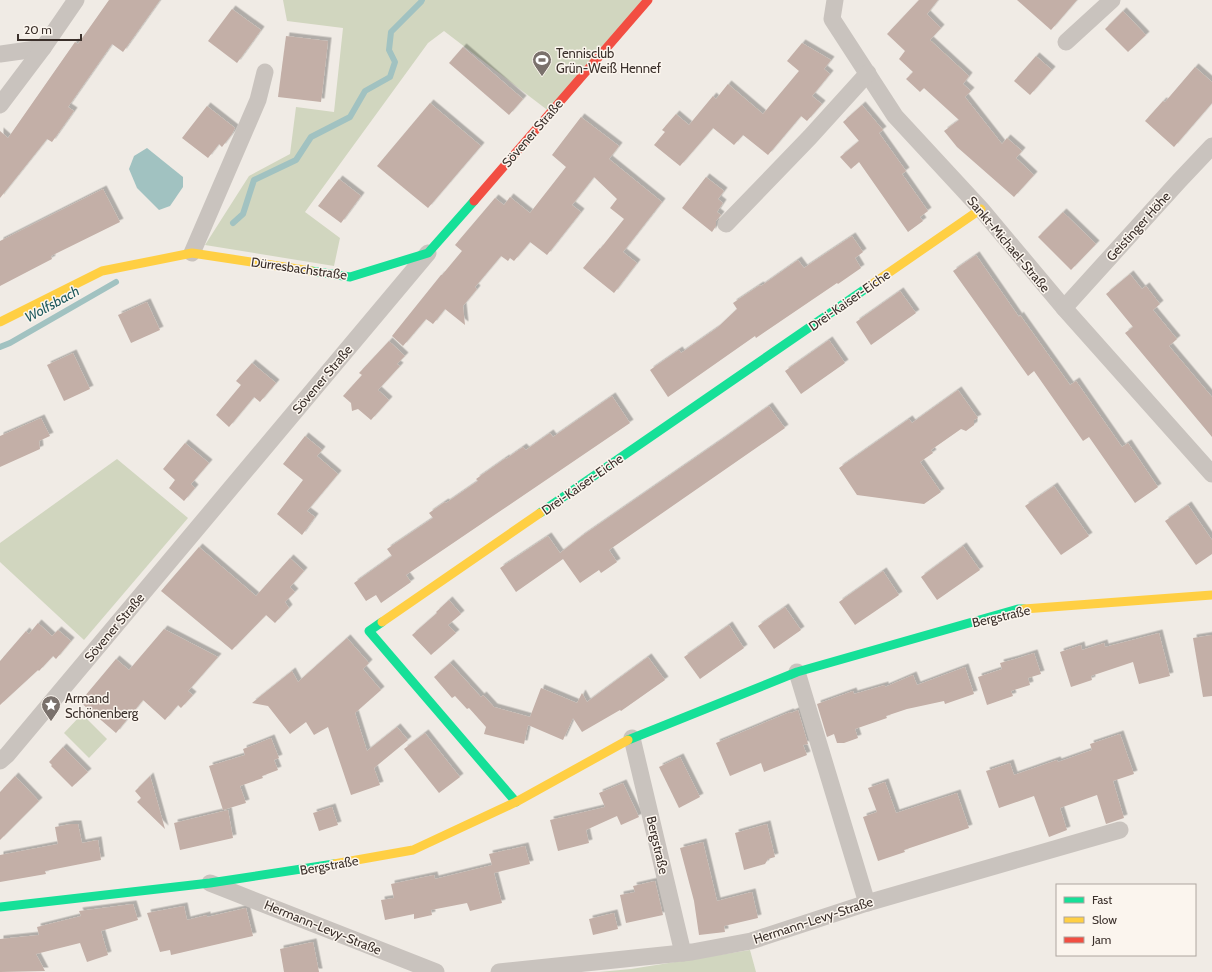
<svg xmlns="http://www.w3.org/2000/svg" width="1212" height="972" viewBox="0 0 1212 972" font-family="Cabin,sans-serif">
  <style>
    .green { fill: #d1d6bf }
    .water { fill: #a1c2c1 }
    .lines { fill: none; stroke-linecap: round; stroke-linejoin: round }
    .stream { stroke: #a1c2c1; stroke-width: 6 }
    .building { fill: #c3afa7; filter: url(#shadow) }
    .street { stroke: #c9c3be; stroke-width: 17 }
    .fast { stroke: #16e098; stroke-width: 9 }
    .slow { stroke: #ffcf43; stroke-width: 9 }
    .jam { stroke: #f24e42; stroke-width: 9 }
    .labels { text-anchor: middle; stroke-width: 3; stroke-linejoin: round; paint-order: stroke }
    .poi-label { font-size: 13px; fill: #3b302b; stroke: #fbf5ee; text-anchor: start }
    .street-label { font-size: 13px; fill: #3b302b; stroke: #fbf5ee }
    .water-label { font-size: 14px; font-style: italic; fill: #1f5a5e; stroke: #fbf5ee }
  </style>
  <defs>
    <filter id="shadow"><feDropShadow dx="3.5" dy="-3.5" stdDeviation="0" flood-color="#0004"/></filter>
  </defs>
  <rect width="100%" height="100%" fill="#f0ebe5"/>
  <g class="green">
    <path d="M283,0H645L550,112L444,31L428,43L305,212L340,238L334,266L205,245L249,176L290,154L296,107L334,112L343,28L287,21Z"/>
    <path d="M117,459L188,518L84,640L0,562V543Z"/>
    <path d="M82,714L107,739L89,758L64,733Z"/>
    <path d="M750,950L756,972H599L631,969Z"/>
  </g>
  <path class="water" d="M147,148L183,177V187L170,206L159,210L137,188L129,169L134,156Z"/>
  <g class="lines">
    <g class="stream">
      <path d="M233,223L243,214L254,180L296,160L311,137L350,117L365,91L390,77L395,62L389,50L391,32L421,2L422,0"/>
      <path d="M0,347L10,343L116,282"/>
    </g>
  </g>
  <g class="building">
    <path d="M109,0H160L123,52L112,44L68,107L74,111L52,142L47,139L0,198V131L8,138L75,42L78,44Z"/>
    <path d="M919,0H938L927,14L941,28L930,40L969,76L963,84L971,91L965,97L1002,144L1007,138L1022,151L1016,158L1034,175L1014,197L957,147L944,131L959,120L924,88L920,92L906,79L913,72L899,59L905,51L887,34Z"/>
    <path d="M1017,0H1077L1051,30Z"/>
    <path d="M232,9L261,30L237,63L208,41Z"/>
    <path d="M1123,11L1146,35L1128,52L1105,29Z"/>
    <path d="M286,36L328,41L321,102L278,97Z"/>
    <path d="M802,43L831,60L824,69L830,74L812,96L822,104L807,121L801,116L768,155L743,135L734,145L713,128L680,166L654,145L665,132L662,130L676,114L689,125L713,96L716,99L728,84L763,114L799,71L787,61Z"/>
    <path d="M463,47L523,99L509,115L449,63Z"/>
    <path d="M1036,56L1052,70L1030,95L1014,81Z"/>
    <path d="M1195,67L1212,82V103L1174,147L1145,121L1163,101L1165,102Z"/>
    <path d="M430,103L481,146L428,208L377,166Z"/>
    <path d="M862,105L883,130L879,133L906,171L902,174L928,211L920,217L923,221L908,232L859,162L851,169L840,157L859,141L843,122Z"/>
    <path d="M207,106L235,128L232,134L222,147L219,144L208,158L182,138Z"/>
    <path d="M581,117L619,146L609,159L662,202L623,252L637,263L614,293L583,268L600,248V249L624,219L610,208L617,199L594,177L572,205L581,212L547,255L530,242L514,261L510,258L508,261L501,256L475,287L477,289L463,306L465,325L445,309L433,324L426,319L403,346L392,336L441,275H442L462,251L455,245L495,198L504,205L510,197L530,213L566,167L552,155Z"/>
    <path d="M706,177L724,191L718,199L723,203L717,212L721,215L716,221V226L712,232L682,208Z"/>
    <path d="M339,179L361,196L341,223L318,206Z"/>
    <path d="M103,189L120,222L51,256L52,259L0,286V241Z"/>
    <path d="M1063,212L1096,244L1071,270L1038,237Z"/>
    <path d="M852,236L863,252L855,258L861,268L838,284L837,283L756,338L755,336L668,397L650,370L679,350L681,353L717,328L737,309L733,303L760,285L761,286L798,260L804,268Z"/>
    <path d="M976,255L1019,317L1020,315L1070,385L1076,381L1122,447L1128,443L1158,487L1135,503L1089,437L1083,441L1034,371L1028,376L953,271Z"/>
    <path d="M1130,274L1142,289L1146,286L1160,304L1153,310L1177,339L1169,346L1212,397V437L1125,333L1133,327L1106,294Z"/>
    <path d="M900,291L916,313L871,345L856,322Z"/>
    <path d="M147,302L160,330L131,343L118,315Z"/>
    <path d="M829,340L845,363L801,394L785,371Z"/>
    <path d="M389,341L405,356L397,364L400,366L378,390L389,400L371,420L358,409L352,411L351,403L343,396L362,375L359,373Z"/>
    <path d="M73,353L90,389L64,401L47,365Z"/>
    <path d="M252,363L276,383L260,402L254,397L229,427L216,415L241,385L236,381Z"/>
    <path d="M958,390L978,418L974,420V425L966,431L961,429L931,450L933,453L920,462L941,492L924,504L857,495L839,468L909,419L912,423Z"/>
    <path d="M612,396L630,423L406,575L411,582L381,603L376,595L366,601L354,583L392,556L387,549L433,518L429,513L445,502L446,503L478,481L476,479L506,458V459L523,447L526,450L550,433L553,437Z"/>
    <path d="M769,406L785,428L609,550L617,562L601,573L599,570L580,583L563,559L516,592L500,568L548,536L560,553L582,536L724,438Z"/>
    <path d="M41,418L50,436L39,441L40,449L0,467V436Z"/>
    <path d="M305,436L322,450L317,456L338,474L307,511L315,517L302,535L277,514L303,480L283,464Z"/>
    <path d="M185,443L209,463L191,484L195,488L184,501L169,488L175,480L163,469Z"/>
    <path d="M1054,486L1089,536L1061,555L1025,506Z"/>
    <path d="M1188,505L1212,540V554L1196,565L1165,521Z"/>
    <path d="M963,546L980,570L937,600L921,577Z"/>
    <path d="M199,547L256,596L290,558L304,571L290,587L295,592L285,602L289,608L275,623L266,615L232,650L161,591Z"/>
    <path d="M883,571L899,595L855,625L839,602Z"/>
    <path d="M449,600L461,614L448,625L456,633L431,655L412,635L437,613L436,612Z"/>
    <path d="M785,607L801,630L774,649L758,626Z"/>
    <path d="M38,623L52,636L58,630L71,641L56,659L53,656L39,671L38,670L0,705V661L26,631L29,634Z"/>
    <path d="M729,625L744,648L700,679L684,657Z"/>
    <path d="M164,629L218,657L188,691L193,695L181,708L178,705L165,720L143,700L116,733L80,702L116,659L129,670Z"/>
    <path d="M1159,633L1170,676L1139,684L1133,662L1091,676L1092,680L1071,687L1060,652L1081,645L1082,650L1104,643L1105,647Z"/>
    <path d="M1212,635V696L1203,697L1193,638Z"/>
    <path d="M347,638L369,663L363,669L381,690L355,713L367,751L397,727L408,740L374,768L380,785L351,795L328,727L314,735L306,722L290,734L268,706L252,703L292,671L298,682Z"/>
    <path d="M1034,653L1041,674L1028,678L1030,685L1011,691L1013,696L987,705L978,677L1002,669L1000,663L1015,659Z"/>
    <path d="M648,657L665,680L621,711L620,710L582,732L573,718L563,740L528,725L524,744L484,734L486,727L469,708L467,709L455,696L452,698L434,677L450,663L481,697L483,695L494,707L530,717L541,688L577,703L582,693L587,702Z"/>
    <path d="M965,667L974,694L945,704L944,701L907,709L886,716L887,718L855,729L858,738L844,743H837L834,734L827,737L817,704L853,691L854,694L885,685V687L913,675L917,685Z"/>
    <path d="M798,710L808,744L803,745L807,755L764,772L761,763L730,776L716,743L790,712L791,713Z"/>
    <path d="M425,733L460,777L439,793L404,749Z"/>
    <path d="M1120,734L1134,774L1113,781L1124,818L1106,824L1097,795L1060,808L1067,830L1049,837L1034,796L999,808L986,771L1010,763L1014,775L1057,760L1058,762L1092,750L1090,744Z"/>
    <path d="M271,738L279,758L274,760L278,770L262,776L263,778L240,786L246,803L223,810L209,766L245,755L243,749Z"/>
    <path d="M63,747L88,772L72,787L51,766L52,765L49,762Z"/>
    <path d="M680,757L700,797L679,808L659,767Z"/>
    <path d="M15,776L39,801L0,840V792Z"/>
    <path d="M150,776L153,786L165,829L137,802L141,798L135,791Z"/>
    <path d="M885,782L896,813L957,793L969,828L904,850L905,852L878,861L863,817L877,812L868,788Z"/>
    <path d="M623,783L639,817L621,825L617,816L586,830L589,843L558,851L550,820L605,807L599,793Z"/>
    <path d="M332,807L338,825L319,831L313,813Z"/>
    <path d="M228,810L233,838L180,850L174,823Z"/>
    <path d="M71,824H78L82,843L98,840L101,860L45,871L46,874L0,882V855L58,844L55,827Z"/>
    <path d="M767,824L775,857L768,859L765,864L744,870L735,833Z"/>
    <path d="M703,842L717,901L752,892L758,918L724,926L725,932L699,935L694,901L680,848Z"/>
    <path d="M525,846L530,864L494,873L502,903L470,911L467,903L431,910L432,915L414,919V914L385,920L381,900L394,898L391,884L434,875L435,879L492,865L489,854Z"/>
    <path d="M655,881L663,915L626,923L620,895L635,892L633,886Z"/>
    <path d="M133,904L138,920L101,931L108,955L87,962L80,943L36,954L45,971L0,972V939L39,935L37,927L81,916L79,911Z"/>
    <path d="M184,906L187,920L207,915V917L246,908L253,936L171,955L170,950L160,952L147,913Z"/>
    <path d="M614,913L618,929L593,935L589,919Z"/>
    <path d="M313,942L319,972H284L280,949Z"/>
  </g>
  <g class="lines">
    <g class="street">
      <path d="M835,0L832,19L895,116L981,209L1064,308L1212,474"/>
      <path d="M1066,42L1112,0"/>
      <path d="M0,54L43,48"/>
      <path d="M0,105L43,48L76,0"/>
      <path d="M726,224L810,137L868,73"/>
      <path d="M192,253L258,100L265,72"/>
      <path d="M1064,308L1179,181L1212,146"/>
      <path d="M797,672L867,903"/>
      <path d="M632,738L683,953"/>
      <path d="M0,761L7,755L428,253"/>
      <path d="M210,883L436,972"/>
      <path d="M499,972L692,952L751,941L867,903L1120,830"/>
    </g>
    <g class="fast">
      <path d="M311,271L350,277L428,253L474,201"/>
      <path d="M540,513L871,285"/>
      <path d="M382,622L369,631L516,802"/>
      <path d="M628,740L797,672L1018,609H1024"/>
      <path d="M0,907L210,883L334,864"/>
    </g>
    <g class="slow">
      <path d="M871,285L981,209"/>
      <path d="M0,322L102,271L192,253L311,271"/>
      <path d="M1024,609L1212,595"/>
      <path d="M382,622L540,513"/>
      <path d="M334,864L413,850L516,802L628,740"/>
    </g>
    <path class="jam" d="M474,201L648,0"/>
  </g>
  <defs>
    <symbol id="stadium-pin" viewBox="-11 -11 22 30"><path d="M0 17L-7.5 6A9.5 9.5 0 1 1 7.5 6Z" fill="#7a716c" stroke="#fbf5ee"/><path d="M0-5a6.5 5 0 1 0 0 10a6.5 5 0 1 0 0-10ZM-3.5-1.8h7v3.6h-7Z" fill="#fff"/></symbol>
    <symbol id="sight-pin" viewBox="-11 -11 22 30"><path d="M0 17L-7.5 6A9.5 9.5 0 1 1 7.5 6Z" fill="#7a716c" stroke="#fbf5ee"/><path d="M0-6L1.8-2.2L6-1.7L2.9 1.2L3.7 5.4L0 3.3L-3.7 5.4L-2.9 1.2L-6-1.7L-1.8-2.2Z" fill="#fff"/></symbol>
  </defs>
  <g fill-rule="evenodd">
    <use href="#stadium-pin" x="531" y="49" width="22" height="30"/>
    <use href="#sight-pin" x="40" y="694" width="22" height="30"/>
  </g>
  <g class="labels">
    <g class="poi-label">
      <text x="556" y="58">Tennisclub<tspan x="556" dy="15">Grün-Weiß Hennef</tspan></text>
      <text x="65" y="703">Armand<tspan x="65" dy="15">Schönenberg</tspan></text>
    </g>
    <g class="street-label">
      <text transform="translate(532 133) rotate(-49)" y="5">Sövener Straße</text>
      <text transform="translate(1138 226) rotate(-48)" y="5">Geistinger Höhe</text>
      <text transform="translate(1009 244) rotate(50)" y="5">Sankt-Michael-Straße</text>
      <text transform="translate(299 268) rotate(8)" y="5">Dürresbachstraße</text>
      <text transform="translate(849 300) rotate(-35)" y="5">Drei-Kaiser-Eiche</text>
      <text transform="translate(322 379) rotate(-50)" y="5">Sövener Straße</text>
      <text transform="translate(582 484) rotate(-35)" y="5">Drei-Kaiser-Eiche</text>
      <text transform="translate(1001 616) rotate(-13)" y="5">Bergstraße</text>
      <text transform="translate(114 627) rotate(-50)" y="5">Sövener Straße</text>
      <text transform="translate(658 845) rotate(77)" y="5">Bergstraße</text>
      <text transform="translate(329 865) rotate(-10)" y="5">Bergstraße</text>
      <text transform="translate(813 920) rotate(-18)" y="5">Hermann-Levy-Straße</text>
      <text transform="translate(323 927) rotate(22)" y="5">Hermann-Levy-Straße</text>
    </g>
    <g class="water-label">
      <text transform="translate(52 304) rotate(-29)" y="5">Wolfsbach</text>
    </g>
  </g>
  <rect x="1056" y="884" width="140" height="72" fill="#fbf5ee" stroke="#aea6a0"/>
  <rect x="1064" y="897" width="20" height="6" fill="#16e098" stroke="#aea6a0"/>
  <text x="1092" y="904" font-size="12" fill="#3b302b">Fast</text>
  <rect x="1064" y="917" width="20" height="6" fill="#ffcf43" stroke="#aea6a0"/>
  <text x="1092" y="924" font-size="12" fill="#3b302b">Slow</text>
  <rect x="1064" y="937" width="20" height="6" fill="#f24e42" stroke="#aea6a0"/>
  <text x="1092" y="944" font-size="12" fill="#3b302b">Jam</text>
  <path d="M18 34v6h63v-6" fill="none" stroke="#3b302b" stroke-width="2"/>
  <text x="24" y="34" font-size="12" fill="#3b302b" stroke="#fbf5ee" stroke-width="3" paint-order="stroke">20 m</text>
</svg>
